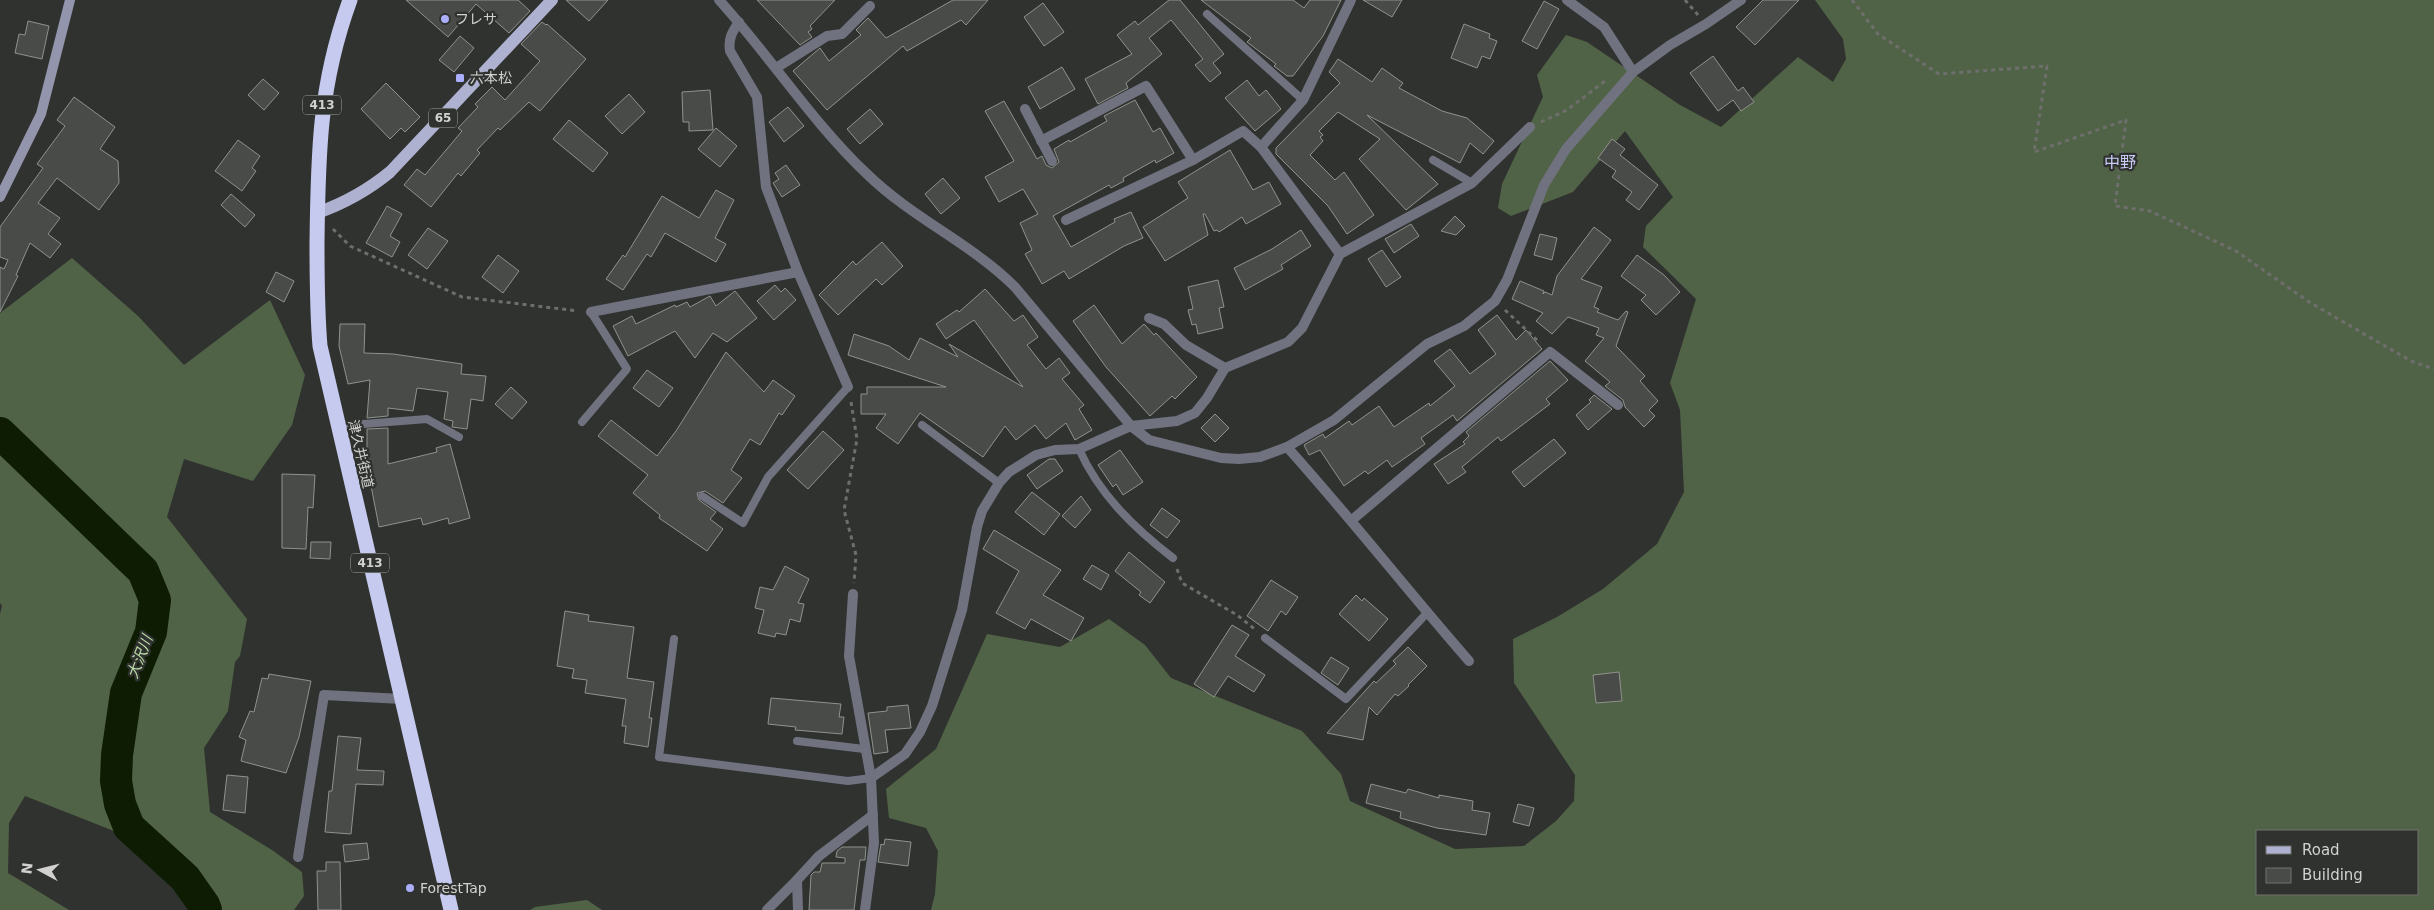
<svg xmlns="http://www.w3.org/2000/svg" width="2434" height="910" viewBox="0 0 2434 910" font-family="'DejaVu Sans','Noto Sans JP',sans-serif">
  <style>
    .forest { fill: #516346; fill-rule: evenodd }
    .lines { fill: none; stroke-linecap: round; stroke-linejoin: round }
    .river { stroke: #0d1c03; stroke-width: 32 }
    .building { fill: #484b47; stroke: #8f928d }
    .path { stroke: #6e6f6d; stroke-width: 3; stroke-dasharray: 4 4; stroke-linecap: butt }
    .lane { stroke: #707280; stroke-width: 8 }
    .street { stroke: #707280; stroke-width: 10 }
    .secondary { stroke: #9395ac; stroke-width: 10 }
    .primary { stroke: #aeb1cf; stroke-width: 12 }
    .highway { stroke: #c6caee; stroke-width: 15 }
    .poi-dot { fill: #abaffb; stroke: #30322f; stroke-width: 2 }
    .labels { text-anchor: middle; stroke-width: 4.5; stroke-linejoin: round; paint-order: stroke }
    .shield { fill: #30322f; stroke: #a1a2a0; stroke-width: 1 }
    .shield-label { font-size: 12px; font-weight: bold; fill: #d1d2d0 }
    .poi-label { font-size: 14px; fill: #d1d2d0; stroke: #30322f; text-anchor: start }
    .street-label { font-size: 14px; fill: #d1d2d0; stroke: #30322f }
    .water-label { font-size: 15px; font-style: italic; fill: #bcdda8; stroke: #30322f }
    .quarter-label { font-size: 16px; fill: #c8ccf7; stroke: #30322f }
  </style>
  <rect width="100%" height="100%" fill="#30322f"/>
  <g class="forest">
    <path d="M1815,0H2434V910H931L935,894L938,851L926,828L889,818L886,789L936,749L987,634L1060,647L1109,619L1145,645L1171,678L1302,731L1341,774L1350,801L1455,849L1524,846L1556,821L1574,801L1575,775L1514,683L1513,639L1557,617L1603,589L1657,544L1684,492L1680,410L1670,383L1696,299L1643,247L1646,226L1673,197L1625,131L1573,192L1511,216L1498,208L1502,184L1543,97L1537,75L1566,35L1587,42L1680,105L1721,127L1798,57L1833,82L1846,59L1843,39ZM2258,831H2418V894H2258Z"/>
    <path d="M72,258L138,316L184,365L270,300L305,375L292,425L253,481L184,459L167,517L247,619L240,656L235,662L228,711L204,748L210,812L272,850L302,872L304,896L294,910H209L210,897L156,840L119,833L25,796L9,823L8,873L69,910H0V614L2,606L0,603V313Z"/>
    <path d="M587,900L602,910H530L535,907Z"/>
  </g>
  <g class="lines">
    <path class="river" d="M0,433L143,571L155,600L151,632L126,693L117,755L116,781L120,804L129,827L185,878L204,905L206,910"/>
  </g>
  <g class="building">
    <path d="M406,0H518L530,11L509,33L476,4L448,37Z"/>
    <path d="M566,0H608L589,21Z"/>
    <path d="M757,0H835L810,26L812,29L808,32L812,37L800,45Z"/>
    <path d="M953,0H988L966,25L961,20L907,51L903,46L827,110L793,71L820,48L829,61L861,35L856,30L868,18L886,38Z"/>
    <path d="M1169,0H1180L1224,54L1213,63L1221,73L1210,82L1195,65L1203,59L1171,20L1149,38L1162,54L1126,83L1128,88L1098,104L1085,79L1132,54L1117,35L1135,21L1138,25Z"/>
    <path d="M1201,0H1293L1304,8L1310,0H1341L1323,36L1293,76H1287L1274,66L1276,64L1247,42L1251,38Z"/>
    <path d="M1363,0H1402L1392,17Z"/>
    <path d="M1763,0H1799L1755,45L1736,27Z"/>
    <path d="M1544,1L1559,9L1537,49L1522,41Z"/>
    <path d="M1043,3L1064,32L1044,46L1024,17Z"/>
    <path d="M28,21L49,26L42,59L15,53L19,34L25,35Z"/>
    <path d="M542,22L546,25L547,24L586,59L540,111L529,102L500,130L498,128L477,150L480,153L461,176L458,173L431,207L404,185L417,169L425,175L462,131L458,128L478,107L475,104L492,87L505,100L540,61L521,44Z"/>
    <path d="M1464,24L1490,34L1489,38L1497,41L1490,59L1482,56L1477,68L1451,58Z"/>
    <path d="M460,36L474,48L454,72L439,60Z"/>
    <path d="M1713,56L1738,91L1743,87L1754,102L1741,111L1733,100L1718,111L1690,73Z"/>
    <path d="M1338,59L1372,82L1382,68L1403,83L1399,88L1442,111L1467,118L1494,141L1483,154L1470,143L1460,163L1367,115L1438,184L1406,210L1359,159L1380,139L1338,112L1319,131L1323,135L1320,137L1323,141L1310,155L1335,180L1344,172L1374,215L1347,234L1328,206L1276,154V148L1340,83L1329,72Z"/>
    <path d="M1062,67L1075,89L1040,109L1028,87Z"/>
    <path d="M263,79L279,93L264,110L248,95Z"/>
    <path d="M1247,80L1259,96L1266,90L1281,109L1255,131L1225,98Z"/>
    <path d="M386,83L420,117L405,132L401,128L390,139L361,109Z"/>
    <path d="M710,90L713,130L689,131V122H683L682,92Z"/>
    <path d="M629,94L645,112L622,134L605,116Z"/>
    <path d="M74,97L115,127L100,149L118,161L119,183L99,210L57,178L38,203L60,218L48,234L61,244L50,258L30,243L16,275L18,276L0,312V267L4,269L8,260L0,257V227L43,168L37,164L65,126L57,120Z"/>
    <path d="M1135,100L1153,132L1160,128L1174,153L1156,163L1155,160L1123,178L1124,181L1111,188L1109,185L1053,216L1071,247L1115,222L1114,219L1131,212L1143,238L1124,246L1069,279L1064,271L1042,284L1025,254L1032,250L1020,223L1038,214L1023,189L999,202L985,177L1014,161L985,111L1004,101L1037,159L1042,156L1046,165L1052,168L1059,162L1054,149L1069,140L1070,142L1107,121L1104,116Z"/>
    <path d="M788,107L804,126L784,142L769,122Z"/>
    <path d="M870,109L883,124L860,144L847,129Z"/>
    <path d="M569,120L608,153L593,172L553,139Z"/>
    <path d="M716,128L737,146L720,167L698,149Z"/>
    <path d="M1612,139L1625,149L1620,155L1658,185L1639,210L1626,200L1632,192L1612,177L1616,171L1598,158Z"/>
    <path d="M238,140L260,156L252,168L256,171L242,191L215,171Z"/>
    <path d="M1230,150L1253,190L1269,182L1281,204L1246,224L1242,217L1219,232L1217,230L1214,231L1205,214H1203L1208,235L1165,261L1143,227L1188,198L1178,182Z"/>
    <path d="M786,165L800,185L782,197L773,183L779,179L775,173Z"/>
    <path d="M943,178L960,198L941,214L925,194Z"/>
    <path d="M716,190L734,200L715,238L726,244L716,262L665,233L651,257L647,254L623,290L606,279L623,255L625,257L662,196L699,218Z"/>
    <path d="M231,194L255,215L245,227L221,205Z"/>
    <path d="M387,206L402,214L390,236L400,242L392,257L366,243Z"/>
    <path d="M1455,216L1465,226L1456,235L1441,231Z"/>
    <path d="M1411,224L1419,236L1394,253L1385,239Z"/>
    <path d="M1594,227L1611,240L1581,279L1602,287L1594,307L1599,309L1597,312L1618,320L1626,311L1628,312L1616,346L1645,376L1640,381L1658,401L1649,410L1655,416L1644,427L1625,407L1623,400L1605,386L1610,382L1585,361L1604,338L1596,335L1599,328L1568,317L1552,334L1536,321L1543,313L1512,299L1520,281L1544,291L1543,294L1545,292L1552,295L1557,276Z"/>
    <path d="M428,228L448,241L427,269L408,255Z"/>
    <path d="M1301,230L1311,246L1281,265L1283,269L1245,290L1234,268L1272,249Z"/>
    <path d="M1540,234L1557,238L1552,260L1534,255Z"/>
    <path d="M882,242L903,266L882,285L876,279L838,315L819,295L853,261L856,265Z"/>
    <path d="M1382,250L1401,277L1386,287L1368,259Z"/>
    <path d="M498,255L519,271L503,293L482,277Z"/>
    <path d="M1637,255L1664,275L1680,292L1656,315L1641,300L1646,295L1621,276Z"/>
    <path d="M276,272L294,281L284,302L266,292Z"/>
    <path d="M1218,280L1224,307L1219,308L1223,328L1198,334L1196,324L1192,325L1188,310L1193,309L1188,287Z"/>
    <path d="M775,285L781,292L785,288L796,300L774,320L757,301Z"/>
    <path d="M985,289L1014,321L1023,315L1038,337L1027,345L1046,369L1059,358L1070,373L1062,379L1084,405L1079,409L1092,430L1075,440L1066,423L1046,439L1035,425L1016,440L1005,426L983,457L920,413L898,444L876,428L886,414H861V394H867V387H946L848,355L854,334L889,346L909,360L920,338L958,357L949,344L1023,387L974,320L946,339L936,324L957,310L959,312Z"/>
    <path d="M735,291L757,318L727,342L713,333L695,358L675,331L628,356L613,326L632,316L636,324L675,305L676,307L687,302L690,307L710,296L716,306Z"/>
    <path d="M1094,305L1122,344L1144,324L1154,335L1156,333L1197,377L1175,399L1172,396L1150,416L1106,367L1073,321Z"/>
    <path d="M1497,315L1516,340L1526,330L1542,349L1457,421L1453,415L1421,438L1425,444L1392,467L1387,460L1368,474L1365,471L1344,486L1320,450L1309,455L1304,445L1323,434L1325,438L1349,421L1352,425L1379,406L1394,427L1429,403L1430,406L1455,386L1434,361L1450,349L1470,374L1496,354L1478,330Z"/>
    <path d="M340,324H365L364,353L393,354L462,364L461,374L486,376L483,401L471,399L467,429L452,427L453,421L444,419L448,392L417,388L413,411L388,408V416L367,418L370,380L348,384L339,346Z"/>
    <path d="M726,352L764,392L773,380L795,396L782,415L779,413L760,445L750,439L731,470L742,478L723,503L705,491L697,493L699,500L716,512L710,519L723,529L707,551L659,518L660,515L633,493L648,475L598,436L611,420L657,456L676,431Z"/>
    <path d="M1550,361L1568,380L1546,399L1550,404L1501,441L1498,437L1462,467L1466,472L1448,484L1434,464L1465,444L1463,442L1469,436L1466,432Z"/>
    <path d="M647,370L673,388L659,407L633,388Z"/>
    <path d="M511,387L527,402L512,419L495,404Z"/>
    <path d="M1594,395L1612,409L1588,430L1576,415L1591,402L1589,400Z"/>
    <path d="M1215,414L1229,428L1215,442L1201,428Z"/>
    <path d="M388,428V464L437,452L436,448L450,444L470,518L449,524L448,518L423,525L421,518L379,527L367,465V429Z"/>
    <path d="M823,431L844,450L808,489L787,470Z"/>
    <path d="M1554,439L1566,453L1524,487L1512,472Z"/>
    <path d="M1120,450L1143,482L1123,495L1116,484L1113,487L1098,465Z"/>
    <path d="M1049,459H1055L1063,471L1037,489L1027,475Z"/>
    <path d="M282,474L315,475L313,508L308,507L306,549L282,548Z"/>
    <path d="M1032,492L1060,514L1044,535L1015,512Z"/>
    <path d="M1081,496L1091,510L1075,528L1062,516Z"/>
    <path d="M1162,508L1180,521L1167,538L1150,525Z"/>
    <path d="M994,530L1061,570L1043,595L1084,618L1071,641L1031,619L1025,629L996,613L1019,571L983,549Z"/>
    <path d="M311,542H331L330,559L310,558Z"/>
    <path d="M1129,552L1165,582L1150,603L1139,595L1141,592L1115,571Z"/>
    <path d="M1092,565L1109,575L1101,590L1083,579Z"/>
    <path d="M785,566L809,579L798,603L804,604L800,622L790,619L786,635L776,633L775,637L758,633L764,610L755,608L760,587L773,590Z"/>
    <path d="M1271,580L1298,597L1286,615L1281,611L1268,631L1247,616Z"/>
    <path d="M1356,595L1362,601L1364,598L1388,619L1369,641L1339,614Z"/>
    <path d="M565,611L589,615L588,621L634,627L627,678L654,682L649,718H652L648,747L624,743L626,726H622L626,699L585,693L587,680L572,678L574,669L557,666Z"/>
    <path d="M1232,625L1249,635L1235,656L1265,675L1254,692L1228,676L1214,697L1194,684Z"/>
    <path d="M1408,647L1427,666L1408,685L1409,686L1398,696L1395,694L1377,715L1369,707L1363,740L1327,733L1374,681L1376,683L1396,664L1393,661Z"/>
    <path d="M1331,657L1349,668L1338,685L1321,673Z"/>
    <path d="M1619,672L1622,701L1596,703L1593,675Z"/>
    <path d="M269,674L311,681L299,737L286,773L241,761L246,740L239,737L250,711L254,712L262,678L268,679Z"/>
    <path d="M771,698L841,704L839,717H844L842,734L795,730L796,727L768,724Z"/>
    <path d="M908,705L911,728L885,730L888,752L874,754L868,713L887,711V707Z"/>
    <path d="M338,736L361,738L357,770L384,771L383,785L356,784L351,834L325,832L329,791H332Z"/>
    <path d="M227,775L248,777L245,813L223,810Z"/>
    <path d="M1371,784L1406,793L1408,789L1439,798V795L1473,801L1472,810L1490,813L1486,835L1437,828L1400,818L1401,812L1366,803Z"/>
    <path d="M1518,804L1534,808L1529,826L1513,822Z"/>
    <path d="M885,839L911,842L908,866L878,862L881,844L884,845Z"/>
    <path d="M367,843L369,859L345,862L343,845Z"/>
    <path d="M842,847H866L865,860H860L854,910H809L811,875L814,872H820L822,863H845V858L836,857L837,851Z"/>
    <path d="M326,862H340L341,910H318L317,871H326Z"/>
  </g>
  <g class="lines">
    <g class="path">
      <path d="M1685,0L1698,15"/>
      <path d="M1852,0L1878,34L1939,74L2047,66L2034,152L2126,120L2115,206L2150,211L2236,251L2309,302L2411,361L2434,369"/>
      <path d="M1541,122L1567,110L1605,81"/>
      <path d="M333,229L350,246L462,297L578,311"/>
      <path d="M1505,310L1540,343"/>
      <path d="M851,402L857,439L844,510L856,555L854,583"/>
      <path d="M1177,569L1182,583L1237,615L1257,631"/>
    </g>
    <g class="lane">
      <path d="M1207,14L1303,100"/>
      <path d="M1433,160L1472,183"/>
      <path d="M582,422L627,369L591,312"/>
      <path d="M922,425L999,483"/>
      <path d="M338,426L427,419L459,437"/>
      <path d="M1079,449C1099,494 1134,528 1173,558"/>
      <path d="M702,496L743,523L768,477L848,387"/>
      <path d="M1265,638L1346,699L1427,613"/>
      <path d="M674,639L659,757L848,781L871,778"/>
      <path d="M797,741L864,749"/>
    </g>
    <g class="street">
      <path d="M719,0C770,56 812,122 867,174C912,218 971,243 1015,287L1131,426L1149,440L1221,458L1239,459L1260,457L1287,447L1334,420L1427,344L1464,326L1495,301L1507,280L1544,185L1566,149L1633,72L1670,45L1706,24L1741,0"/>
      <path d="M1567,0L1604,27L1633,72"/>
      <path d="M739,22C732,32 728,39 730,51L757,97L766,187L798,272L848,387"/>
      <path d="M776,68L827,36L842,34L870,6"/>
      <path d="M1025,109L1052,161"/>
      <path d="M1041,141L1146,86L1193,160"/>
      <path d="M1261,147L1303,100L1351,0"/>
      <path d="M1066,220L1193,160L1243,131L1261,147L1340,254"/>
      <path d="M591,312L798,272"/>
      <path d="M1149,318L1164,324L1186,345L1225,368"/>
      <path d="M1287,447C1350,517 1407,590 1469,661"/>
      <path d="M1352,520L1550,352L1618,405"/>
      <path d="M853,594L849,656L871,778"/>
      <path d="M298,857L324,695L402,699"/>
      <path d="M767,910L797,880"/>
      <path d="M798,910L797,880L819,856L873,815"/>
      <path d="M865,910L874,843L871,778L905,754L920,732L932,706L962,610L977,527L982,511L999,483L1009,472L1036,455L1055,450L1079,449L1131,426L1177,421L1195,413L1207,398L1225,368L1288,342L1302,328L1340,254L1472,183L1530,127"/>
    </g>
    <path class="secondary" d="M0,197L41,114L70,0"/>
    <path class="primary" d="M317,213C345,203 367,191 390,172L552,0"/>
    <path class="highway" d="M350,0C319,85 318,154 317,243C317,278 317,311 320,346L451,910"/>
  </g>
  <g class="poi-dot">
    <circle cx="445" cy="19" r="5"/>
    <rect x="455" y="73" width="10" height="10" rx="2.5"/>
    <circle cx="410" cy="888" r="5"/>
  </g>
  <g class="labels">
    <g class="shield">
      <rect x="303" y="95.5" width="38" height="19" rx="4"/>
      <rect x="429" y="108.5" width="28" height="19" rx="4"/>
      <rect x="351" y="553.5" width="38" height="19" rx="4"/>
    </g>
    <g class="shield-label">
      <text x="322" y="109">413</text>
      <text x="443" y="122">65</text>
      <text x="370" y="567">413</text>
    </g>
    <g class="poi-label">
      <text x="455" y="24">フレサ</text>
      <text x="470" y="83">六本松</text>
      <text x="420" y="893">ForestTap</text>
    </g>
    <g class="street-label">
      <text transform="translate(361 454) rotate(77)" y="5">津久井街道</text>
    </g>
    <g class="water-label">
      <text transform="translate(140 657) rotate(-69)" y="5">大沢川</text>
    </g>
    <g class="quarter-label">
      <text x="2120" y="168">中野</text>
    </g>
  </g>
  <rect x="2256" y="830" width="162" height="65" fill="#30322f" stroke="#70726f"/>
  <rect x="2266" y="846" width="25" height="8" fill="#aeb1cf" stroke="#70726f"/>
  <text x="2302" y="855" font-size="15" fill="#d1d2d0">Road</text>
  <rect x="2266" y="868" width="25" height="15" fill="#484b47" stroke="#70726f"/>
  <text x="2302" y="880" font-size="15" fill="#d1d2d0">Building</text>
  <g transform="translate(40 870) rotate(277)" stroke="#30322f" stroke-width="4" paint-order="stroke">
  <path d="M0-4L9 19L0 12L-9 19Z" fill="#d1d2d0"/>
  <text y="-8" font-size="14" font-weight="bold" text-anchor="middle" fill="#d1d2d0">N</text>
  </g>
</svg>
